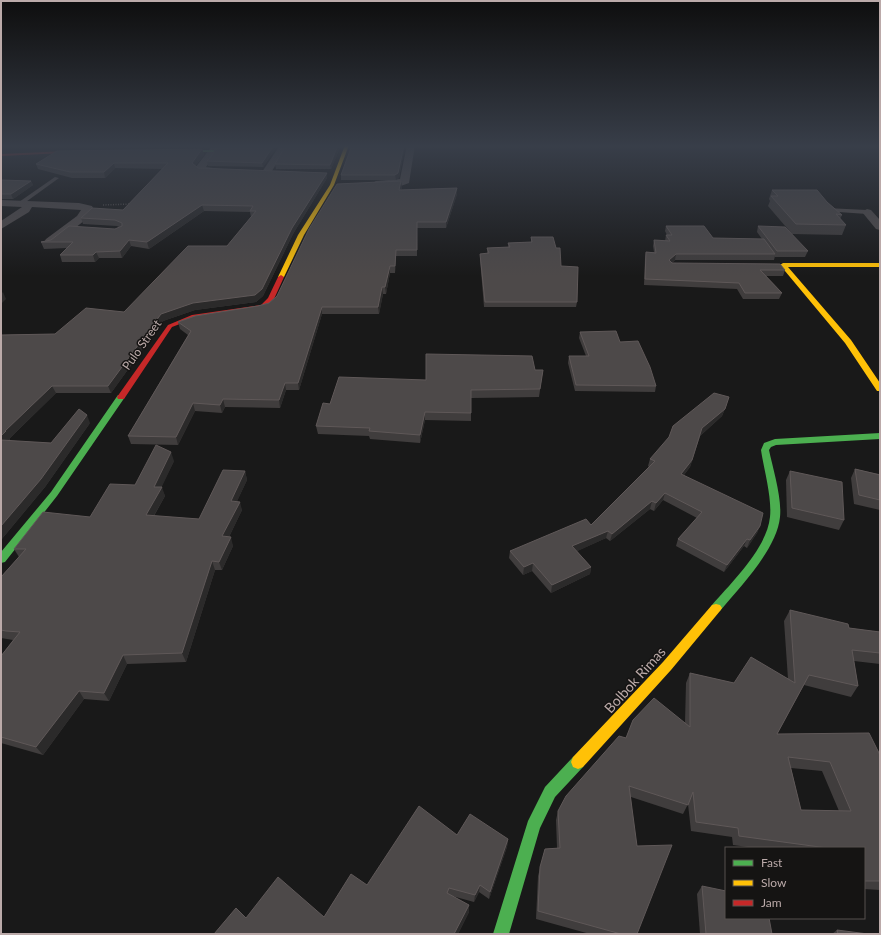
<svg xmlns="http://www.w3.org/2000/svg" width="881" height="935" viewBox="0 0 881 935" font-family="Lato,sans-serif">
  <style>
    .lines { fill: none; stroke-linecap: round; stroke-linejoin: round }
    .path { stroke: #544f4f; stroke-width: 1.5; stroke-dasharray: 1 1.5; stroke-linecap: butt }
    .lane { fill: #524d4d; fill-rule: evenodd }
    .street { fill: #524d4d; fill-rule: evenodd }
    .fast { fill: #4caf50; fill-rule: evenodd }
    .slow { fill: #ffc107; fill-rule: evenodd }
    .jam { fill: #c62828; fill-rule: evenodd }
    .wall { fill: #403d3d; fill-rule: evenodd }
    .shaded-wall { fill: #2b2a2a }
    .building { fill: #4d4949; stroke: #5f5858; fill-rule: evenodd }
    .labels { text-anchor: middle; stroke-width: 3; stroke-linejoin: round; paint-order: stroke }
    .street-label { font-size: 12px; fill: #bbaaa9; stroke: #151413 }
    .near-street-label { font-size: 14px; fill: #bbaaa9; stroke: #151413 }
  </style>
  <rect width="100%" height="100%" fill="#191919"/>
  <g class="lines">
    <path class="path" d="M103,205L130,204"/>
    <g class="lane">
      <path d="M55,177L59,178L23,204H19V202Z"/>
      <path d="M826,208L867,210L870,212L867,214L824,211V209Z"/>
    </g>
    <g class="street">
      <path d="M213,145H222L206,167L228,170L230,172L228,174H205L195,168Z"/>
      <path d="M280,145H288L270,174H264L262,172Z"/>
      <path d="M407,145H415L409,183L398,187L372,186L371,184L376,181L400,179Z"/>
      <path d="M1,200L79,203L92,206L93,208L85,220L54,245L50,246L44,242L46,239L77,216L81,210L32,207L29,212L1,229V221L22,207L1,206Z"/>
      <path d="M867,209L871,210L880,220V230L876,229L862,212Z"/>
    </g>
    <g class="fast">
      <path d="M172,150H213L215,151L213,152H170Z"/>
      <path d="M118,395H124L125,397L57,496L5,562L1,563V552L51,492Z"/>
      <path d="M880,433V439L776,445L771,447L769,450C773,469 782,498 780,517C777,549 740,587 720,611L716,612L712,611L710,608L712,605C732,582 767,548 770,517C772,497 764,470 761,450L764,443L775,439Z"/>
      <path d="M578,755L583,757L585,762L583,767L555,797L540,828L509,934H493L528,821L545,787L573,757Z"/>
    </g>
    <g class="slow">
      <path d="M345,145H349L334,185L304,235L284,277L279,278L278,277L298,235L330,185Z"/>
      <path d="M880,263V267H788L851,340L880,383V391H877L845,343L780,265L783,263Z"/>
      <path d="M716,604L720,605L722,608L720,611L671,670L583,767L578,769L573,767L571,762L573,757L663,662L712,605Z"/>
    </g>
    <g class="jam">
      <path d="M88,150L86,152L1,156V154Z"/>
      <path d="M281,275L284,277L274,299L265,307L193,319L172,327L124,399H118L117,397L168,325L192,315L261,305L268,298L278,277Z"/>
    </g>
  </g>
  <g class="wall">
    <path d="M72,145H212L210,147H73Z"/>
    <path d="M220,145H278L263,167L208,166L207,161L217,149Z"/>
    <path d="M286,145H341L331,169H276L275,164Z"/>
    <path d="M405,145L399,178L396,180H341V175Z"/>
    <path d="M202,149L204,155L195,166L198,168L327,173V178L293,234L263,296L256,302L195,310L163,321L111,393H56L10,438V439L9,441L51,443L90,423L45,487L1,540V335L55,334L124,312L227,246L251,217L250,212L204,211L149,249L131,246L122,258H99L95,262H62L60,255L67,248L44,249L41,242L115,229L119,227L117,226L83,224L81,218L123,210L163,169L115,168L105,178H72L38,169L36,164Z"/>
    <path d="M1,180L31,181L33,185L13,199H1Z"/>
    <path d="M402,187L401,190L457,188V194L446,228H417V256H396L395,273H390L386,294H383L379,314H322L299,390H286L280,408L225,407L222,413L195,411L178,445L131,444L128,436L188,335L180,329L178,322L258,306L269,303Z"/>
    <path d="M772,190L827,202L842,215L840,219L846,225L842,235L792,234L768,206L770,201L769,199Z"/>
    <path d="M666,226L713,238L762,239L757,232L758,226L808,251L805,257H775V256L774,260H675L672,263L785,270L783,276H766L782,293L779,299H743L737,289L644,285L645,258L646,252H654L653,246L654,240L665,241L666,235H667L665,231Z"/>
    <path d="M531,237L561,266L577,302L576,307H484L480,259V254L487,253V248L508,247V243L531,242Z"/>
    <path d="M580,332L620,342L656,386L655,392L575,391L568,363L569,356H586L579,338Z"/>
    <path d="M535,370H543L539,397L471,398V421L425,420L420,443L370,439L369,436L318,434L316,426L426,380Z"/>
    <path d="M727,404L722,416L700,436L690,467L684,475L760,526L757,533L747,548L744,546L724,572L676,546L678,539L697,518L663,500L654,511L650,509L610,541L606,538L577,551L591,567L590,574L551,593L532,571L523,575L509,558L510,551L591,525L649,467L648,466L650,459Z"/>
    <path d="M174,461L161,487L165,496L154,516L199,519L245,471L247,480L237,501L242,510L229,537L233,546L222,570H215L186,662L127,664L109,701L84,699L43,755L1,743V656L13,640L1,638V577L19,557L14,549L90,517L135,485Z"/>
    <path d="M855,469L879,474V472L880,470V510L854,504L851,478Z"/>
    <path d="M790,471L844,520L839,530L787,517L786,480Z"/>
    <path d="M790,610L849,628L880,632V664L854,661L858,686L851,697L804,685L777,734L880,755V890L864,889V848H755L733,845L732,837L691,831L688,804L683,814L631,797L637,934H590L536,919L538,876L545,849L557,848L556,820L558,811L626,738L685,723L686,683L690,673L734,683L788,679L784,621ZM791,768L822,771L839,811L801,810Z"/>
    <path d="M457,835L508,839L507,847L489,899L479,892L474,902L452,896L469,905V912L458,934H214L246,918L324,917L367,885Z"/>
    <path d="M702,886L772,934H700L697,894Z"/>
    <path d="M837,930L838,934H832Z"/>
  </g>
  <g class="shaded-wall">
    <path d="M274,145H278L263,167L262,163Z"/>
    <path d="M338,145H341L331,169L330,165Z"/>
    <path d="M404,145H405L399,178L396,180L395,175Z"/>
    <path d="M202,149L204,155L194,168L192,163Z"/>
    <path d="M114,163L115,168L105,178L104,172Z"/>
    <path d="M327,173V178L293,234L263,296L256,302L195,310L163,321L111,393L108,386L161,314L292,228Z"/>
    <path d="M31,181L33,185L13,199L11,194Z"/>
    <path d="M401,181L402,187L399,196V190Z"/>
    <path d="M457,188V194L446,228V222Z"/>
    <path d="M202,205L204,211L149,249L147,242Z"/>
    <path d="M129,240L131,246L122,258L120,251Z"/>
    <path d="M396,250V256L395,273V266Z"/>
    <path d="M96,252L99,258L95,262L93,255Z"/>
    <path d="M676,254L675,260L668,266L669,260Z"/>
    <path d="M390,266V273L386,294L385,287Z"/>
    <path d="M382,287L383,294L379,314L378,307Z"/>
    <path d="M3,292L6,299L1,304V294Z"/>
    <path d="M322,307V314L299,390L298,383Z"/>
    <path d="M285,383L286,390L280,408L279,400Z"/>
    <path d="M52,386L56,393L10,438V439L1,448V436L5,431Z"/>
    <path d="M729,397L722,416L700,436L690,467L679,481L681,474L702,428Z"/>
    <path d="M223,399L225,407L222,413L220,405Z"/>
    <path d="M193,403L195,411L178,445L176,437Z"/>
    <path d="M425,412V420L420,443V435Z"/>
    <path d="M87,415L90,423L45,487L1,540V526Z"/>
    <path d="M171,452L174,461L158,495L162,487L165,496L149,524L146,515L154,487Z"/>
    <path d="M245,471L247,480L233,510L231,501Z"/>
    <path d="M665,493L663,500L654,511L656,503Z"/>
    <path d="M652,501L650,509L610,541L612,534Z"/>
    <path d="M240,502L242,510L225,545L222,536Z"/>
    <path d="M760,526L757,533L747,548L750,540Z"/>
    <path d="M608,531L606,538L571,554L572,546Z"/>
    <path d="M231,537L233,546L222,570L219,562Z"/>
    <path d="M747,539L744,546L724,572L727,565Z"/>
    <path d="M212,561L215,570L186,662L182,653Z"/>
    <path d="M533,563L532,571L523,575L524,567Z"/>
    <path d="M591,567L590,574L551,593L552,585Z"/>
    <path d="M123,655L127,664L109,701L104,693Z"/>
    <path d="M79,691L84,699L43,755L36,747Z"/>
    <path d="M508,839L507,847L489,899L490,892Z"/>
    <path d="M480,885L479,892L474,902L475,895Z"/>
    <path d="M469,905V912L458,934H454Z"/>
  </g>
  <g class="building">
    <path d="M220,145H274L262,163L207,161L217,149Z"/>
    <path d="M286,145H338L330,165L275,164Z"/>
    <path d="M352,145H404L398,173L395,175H341Z"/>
    <path d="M202,149L192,163L198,168L327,173L292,228L262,289L255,295L193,303L161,314L108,386H52L5,431H6L1,436V335L55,334L86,308L124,312L188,246H227L256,211H250L253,206L202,205L147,242L129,240L120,251L96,252L93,255H60L73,242H41L51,240L69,226L115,229L122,226V223L115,220L81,218L92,208L123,210L168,163H114L104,172H70L36,164L57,151Z"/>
    <path d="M1,180L31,181L11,194H1Z"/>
    <path d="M401,181L399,190L457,188L446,222H417V250H396L395,266H390L385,287H382L378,307H322L298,383H285L279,400L223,399L220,405L193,403L176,437L128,436L191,331L178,322L195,316L258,306L269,303L277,296L309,229L337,184Z"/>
    <path d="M772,190H817L827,202L842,215L836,214L846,225L796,224L771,196H778Z"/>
    <path d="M666,226H704L713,238L764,239L775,254H676L669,260L672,263L780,264L785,270H760L782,293H745L739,283L645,279L646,252L656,253L654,240L670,241L666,235H672Z"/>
    <path d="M758,226L785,227L808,251H777Z"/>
    <path d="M531,237H553L556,248H560L561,266L578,267L577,302H485L480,254L489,253L487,248L510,247L508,243L532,242Z"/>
    <path d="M616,331L620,342L638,341L650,367L656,386L576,385L569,356H589L580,332Z"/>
    <path d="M426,354L532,356L535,370H543L540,389L471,390V413L425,412L420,435L369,431L370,428L316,426L323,403L330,404L339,377L426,380Z"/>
    <path d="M714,393L729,397L725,409L702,428L692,460L681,474L763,513L760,526L750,540L747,539L727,565L678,539L702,512L665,493L656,503L652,501L612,534L608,531L572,546L591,567L552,585L533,563L524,567L510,551L586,519L591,525L655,461L650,459L669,437L673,426Z"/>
    <path d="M79,409L87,415L41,479L1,526V440L51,443Z"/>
    <path d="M156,445L171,452L154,487H162L146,515L199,519L223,470L245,471L231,501L240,502L222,536L231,537L219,562L212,561L182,653L123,655L104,693L79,691L36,747L1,737V656L20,632L6,631L1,630V577L26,549H14L43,512L90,517L110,484L135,485Z"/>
    <path d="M855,469L880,475V500L859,495Z"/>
    <path d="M790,471L842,482L844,520L792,508Z"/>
    <path d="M790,610L848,624L849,628L880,632V653L852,650L858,686L809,675L777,734L869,733L880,755V881H864V848H827L739,836L738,828L696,822L693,792L688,805L629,786L637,846L672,845L637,934H621L538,911L540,867L545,849L560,848L558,811L566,796L619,736L626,738L633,720L654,698L690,727V673L734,683L751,657L795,683ZM788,757L830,762L851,811L801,810Z"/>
    <path d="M419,806L457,835L470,814L508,839L490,892L480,885L475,895L449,888L447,893L469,905L454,934H214L236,908L246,918L278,877L324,917L351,874L367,885Z"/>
    <path d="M702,886L726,891V918H769L772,934H706Z"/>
    <path d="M837,930L868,934H838Z"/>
  </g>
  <linearGradient id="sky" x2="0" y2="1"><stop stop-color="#0e0e0e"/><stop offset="0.53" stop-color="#383e49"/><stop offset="1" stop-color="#383e49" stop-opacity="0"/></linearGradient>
  <rect width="881" height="276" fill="url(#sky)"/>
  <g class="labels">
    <g class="street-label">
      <text transform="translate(142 345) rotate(-55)" y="4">Pulo Street</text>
    </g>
    <g class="near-street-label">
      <text transform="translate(635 680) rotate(-48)" y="5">Bolbok Rimas</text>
    </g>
  </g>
  <rect width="881" height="935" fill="none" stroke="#bbaaa9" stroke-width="4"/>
  <rect x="725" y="847" width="140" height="72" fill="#151413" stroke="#57504f"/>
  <rect x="733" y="860" width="20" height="6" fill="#4caf50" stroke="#57504f"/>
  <text x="761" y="867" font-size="12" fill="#bbaaa9">Fast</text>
  <rect x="733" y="880" width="20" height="6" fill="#ffc107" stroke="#57504f"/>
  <text x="761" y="887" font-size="12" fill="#bbaaa9">Slow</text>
  <rect x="733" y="900" width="20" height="6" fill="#c62828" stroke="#57504f"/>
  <text x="761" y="907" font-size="12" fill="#bbaaa9">Jam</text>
</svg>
